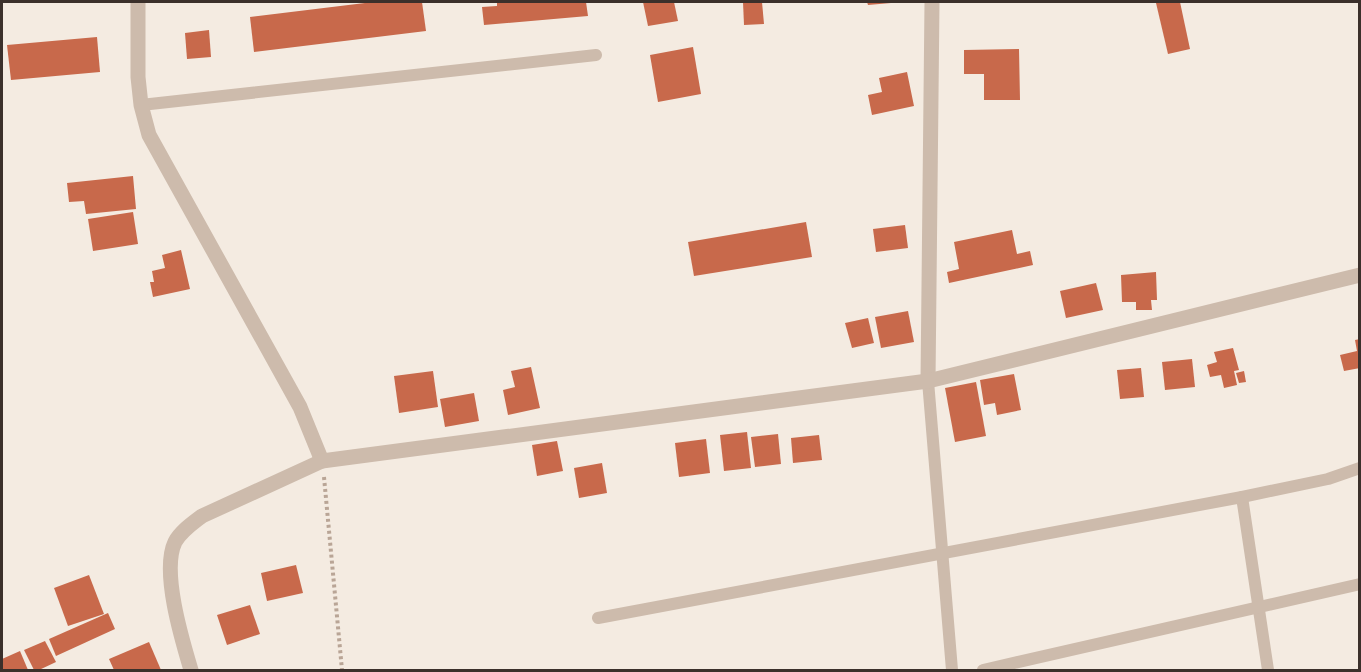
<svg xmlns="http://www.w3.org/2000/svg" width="1361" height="672" viewBox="0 0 1361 672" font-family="'Source Sans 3',sans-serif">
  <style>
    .building { fill: #c8694b }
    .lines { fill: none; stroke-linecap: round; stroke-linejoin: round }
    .path { stroke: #b9a596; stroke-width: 4; stroke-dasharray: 3 3; stroke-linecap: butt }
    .service { stroke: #cdbbac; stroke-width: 12 }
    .minor { stroke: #cdbbac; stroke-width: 15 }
  </style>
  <rect width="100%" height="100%" fill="#f4ebe1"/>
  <g class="building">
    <path d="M373,2H422L426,31L254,52L250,17Z"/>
    <path d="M497,2H586L588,16L484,25L482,7L497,6Z"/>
    <path d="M643,2H674L678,21L648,26Z"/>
    <path d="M743,2H762L764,24L744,25Z"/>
    <path d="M867,2H891V3L868,5Z"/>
    <path d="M1164,2H1180L1190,49L1168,54L1156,3Z"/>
    <path d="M209,30L211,57L187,59L185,33Z"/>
    <path d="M97,37L100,72L11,80L7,45Z"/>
    <path d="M693,47L701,94L658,102L650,55Z"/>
    <path d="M1019,49L1020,100H984V74H964V50Z"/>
    <path d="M907,72L914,106L872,115L868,95L882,92L879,78Z"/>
    <path d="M133,176L136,209L86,214L84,201L69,202L67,183Z"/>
    <path d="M133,212L138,244L93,251L88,219Z"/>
    <path d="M806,222L812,257L694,276L688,242Z"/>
    <path d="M905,225L908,248L876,252L873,229Z"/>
    <path d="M1012,230L1017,254L1030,251L1033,265L949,283L947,272L959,269L954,242Z"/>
    <path d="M181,250L190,289L153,297L150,282H154L152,271L165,268L162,255Z"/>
    <path d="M1156,272L1157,300H1151L1152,310H1136V302H1122L1121,275Z"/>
    <path d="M1096,283L1103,310L1066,318L1060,291Z"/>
    <path d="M908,311L914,342L881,348L875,317Z"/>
    <path d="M868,318L874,343L852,348L845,323Z"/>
    <path d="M1360,339V368L1344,371L1340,355L1357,351L1355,340Z"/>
    <path d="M1233,348L1239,370L1234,371L1237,385L1224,388L1221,375L1210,377L1207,365L1217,362L1214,352Z"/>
    <path d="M1192,359L1195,387L1165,390L1162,362Z"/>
    <path d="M531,367L540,408L508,415L503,390L515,387L511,371Z"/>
    <path d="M1141,368L1144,397L1120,399L1117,370Z"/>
    <path d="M433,371L438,407L399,413L394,376Z"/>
    <path d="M1244,371L1246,382L1239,383L1236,373Z"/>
    <path d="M1014,374L1021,410L997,415L995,403L984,405L980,380Z"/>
    <path d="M976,382L986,436L955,442L945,388Z"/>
    <path d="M474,393L479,421L445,427L440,399Z"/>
    <path d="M747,432L751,468L724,471L720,435Z"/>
    <path d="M778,434L781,464L755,467L751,437Z"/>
    <path d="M819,435L822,460L793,463L791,438Z"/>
    <path d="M706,439L710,473L679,477L675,443Z"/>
    <path d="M557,441L563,471L537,476L532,445Z"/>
    <path d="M602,463L607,493L579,498L574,468Z"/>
    <path d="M296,565L303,593L267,601L261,573Z"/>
    <path d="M89,575L104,614L68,626L54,588Z"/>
    <path d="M250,605L260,634L227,645L217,615Z"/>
    <path d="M108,613L115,629L56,656L49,639Z"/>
    <path d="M45,641L56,662L39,670H34L24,650Z"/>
    <path d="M149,642L161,670H114L109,659Z"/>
    <path d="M20,651L28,670H2V659Z"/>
  </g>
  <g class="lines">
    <path class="path" d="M324,477L342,670"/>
    <g class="service">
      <path d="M141,105L596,55"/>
      <path d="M928,381L952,670"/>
      <path d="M1242,497L1268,670"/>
      <path d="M598,618L1242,497L1328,479L1360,468"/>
      <path d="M983,670L1360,584"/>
    </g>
    <g class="minor">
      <path d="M138,2V77L141,105L149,135L300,407L322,461"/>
      <path d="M928,381L932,2"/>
      <path d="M191,670C182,640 161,571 175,542C181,531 193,523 202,516L322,461L928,381L1360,275"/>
    </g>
  </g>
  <rect width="1361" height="672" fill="none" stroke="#3b302b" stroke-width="6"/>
</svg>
